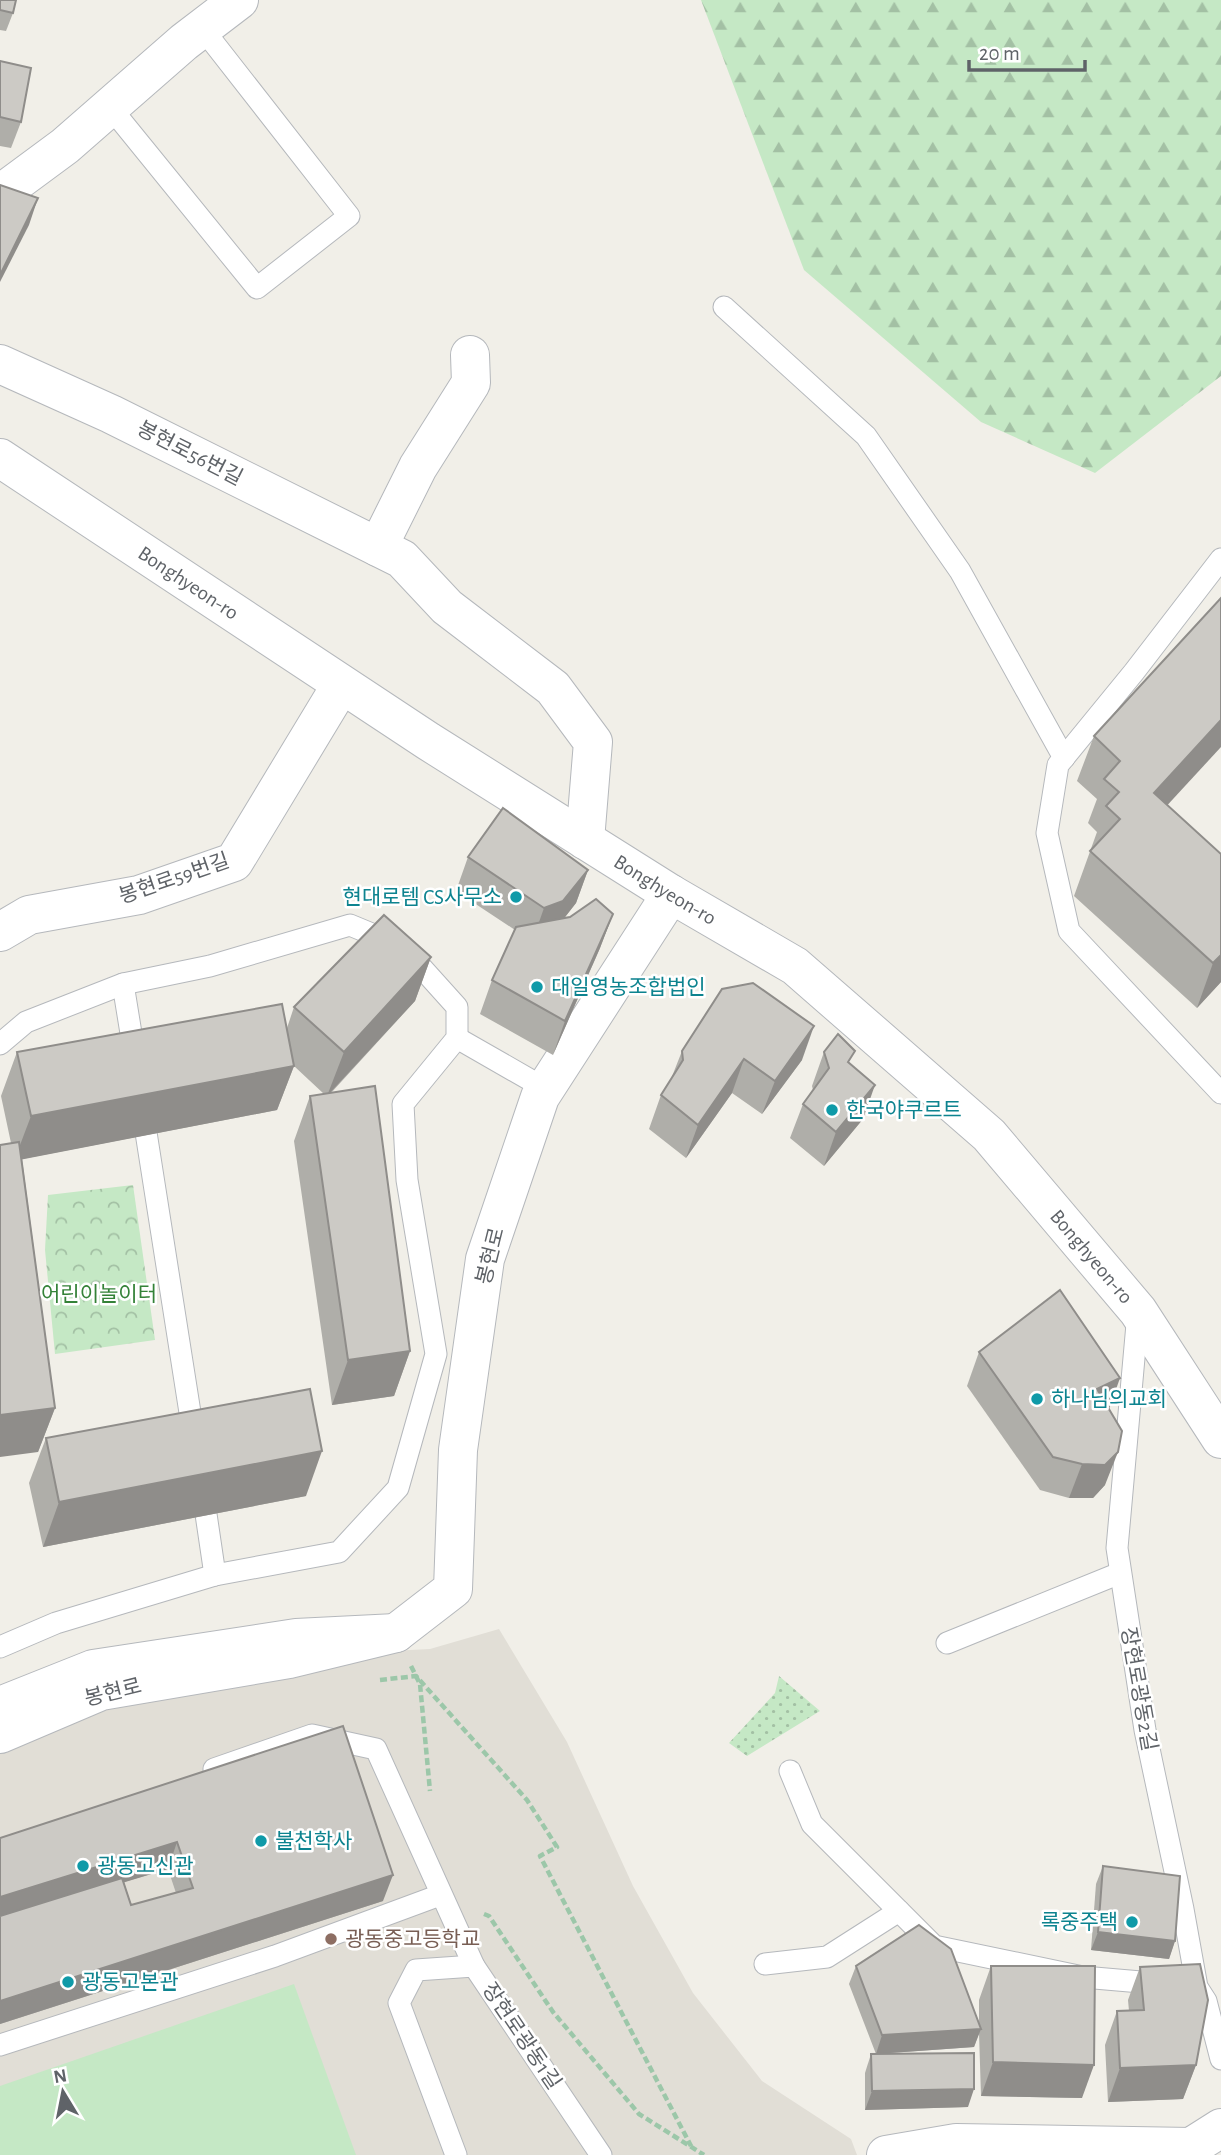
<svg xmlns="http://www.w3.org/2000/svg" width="1221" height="2155" viewBox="0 0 1221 2155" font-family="'Alegreya Sans','Noto Sans KR',sans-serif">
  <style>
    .education { fill: #e1ded6 }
    .grass { fill: url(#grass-dots) }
    .forest { fill: url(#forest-firs) }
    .park { fill: url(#park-crowns) }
    .garden { fill: #c5e8c5 }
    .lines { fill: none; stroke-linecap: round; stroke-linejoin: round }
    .service-casing { stroke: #b5b8bc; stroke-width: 23 }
    .minor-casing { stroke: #b5b8bc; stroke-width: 40 }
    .path { stroke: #9cc7a9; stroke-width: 4.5; stroke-dasharray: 7 3.5; stroke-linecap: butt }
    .service { stroke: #fff; stroke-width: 21 }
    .minor { stroke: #fff; stroke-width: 38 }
    .wall { fill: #afaea9; fill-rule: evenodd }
    .shaded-wall { fill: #8f8d8a }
    .building { fill: #cccac5; stroke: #8f8d8a; stroke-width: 2 }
    .culture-dot { fill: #0f9aa8; stroke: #fff; stroke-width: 2.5 }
    .education-dot { fill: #8d6e63; stroke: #fff; stroke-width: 2.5 }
    .labels { text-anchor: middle; stroke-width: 5; stroke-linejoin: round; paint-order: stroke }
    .street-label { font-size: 21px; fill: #5f6368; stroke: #fff }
    .culture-label { font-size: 21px; fill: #0d838f; stroke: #fff; text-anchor: start }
    .park-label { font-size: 21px; fill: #348238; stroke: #fff }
    .education-label { font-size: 21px; fill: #785e54; stroke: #fff; text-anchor: start }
  </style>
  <defs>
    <pattern id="grass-dots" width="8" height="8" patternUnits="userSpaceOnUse" patternTransform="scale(1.75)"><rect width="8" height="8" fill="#c5e8c5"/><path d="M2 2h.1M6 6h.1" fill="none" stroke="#a3c0a4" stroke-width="1.8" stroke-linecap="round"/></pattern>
    <pattern id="forest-firs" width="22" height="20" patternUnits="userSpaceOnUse" patternTransform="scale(1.75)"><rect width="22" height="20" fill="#c5e8c5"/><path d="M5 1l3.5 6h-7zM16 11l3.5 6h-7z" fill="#a3c0a4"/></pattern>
    <pattern id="park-crowns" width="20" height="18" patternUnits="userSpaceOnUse" patternTransform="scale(1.75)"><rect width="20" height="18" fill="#c5e8c5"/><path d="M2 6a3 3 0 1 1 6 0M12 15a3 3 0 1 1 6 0" fill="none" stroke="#a3c0a4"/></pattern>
  </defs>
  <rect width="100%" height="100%" fill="#f1efe8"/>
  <path class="education" d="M499,1629L567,1742L633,1886L693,1993L762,2081L851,2139L857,2155H0V1748L100,1706L371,1652L430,1649Z"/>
  <path class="grass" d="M779,1676L820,1711L747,1756L729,1743L775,1693Z"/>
  <path class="forest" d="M701,0H1221V376L1095,473L981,422L804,270Z"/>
  <path class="park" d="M133,1185L155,1340L55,1354L45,1250L48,1195Z"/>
  <path class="garden" d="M294,1984L356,2155H0V2086Z"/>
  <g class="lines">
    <defs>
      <g id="service">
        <path d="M110,107L257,288L349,216L202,28"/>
        <path d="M724,307L866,436L960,571L1064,758"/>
        <path d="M1221,559L1134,672L1058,765L1047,833L1069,931L1221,1093"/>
        <path d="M123,984L135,1058"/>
        <path d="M457,1038L546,1089"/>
        <path d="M0,1044L26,1022L123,984L210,966L350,925L403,947L457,1007V1038L403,1104L407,1180L436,1354L398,1488L339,1552L215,1575L56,1623L0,1647"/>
        <path d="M142,1107L194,1438"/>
        <path d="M1138,1313L1117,1548L1145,1730L1183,1909L1197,1987L1206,2001L1221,2059"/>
        <path d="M202,1487L215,1575"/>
        <path d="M947,1643L1120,1573"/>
        <path d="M214,1769L312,1735L376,1749L474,1966"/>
        <path d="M790,1771L812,1824L934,1946L1083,1977L1164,1984"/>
        <path d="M765,1964L827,1957L899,1911"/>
        <path d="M0,2045L275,1956L440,1895"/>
        <path d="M456,2155L399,2003L416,1970L474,1966L601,2155"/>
      </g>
      <g id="minor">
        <path d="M0,194L65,146L184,42L239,0"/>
        <path d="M0,364L111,414L402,559L447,607L553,688L593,742L585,840"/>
        <path id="s1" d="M0,458L428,741L671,894L795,966L989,1135L1138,1311L1221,1439"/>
        <path d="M378,547L418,467L471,383L470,355"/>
        <path d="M0,932L29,915L139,895L234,862L341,685"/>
        <path d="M396,1633L453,1589L458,1450L485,1259L540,1097L671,894"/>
        <path d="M0,1706L93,1669L296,1638L396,1633L289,1659L101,1691L0,1734"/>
        <path d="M886,2155L956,2143L1191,2147L1221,2128"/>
      </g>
    </defs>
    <use href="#service" class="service-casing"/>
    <use href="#minor" class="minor-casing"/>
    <g class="path">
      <path d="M411,1666L420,1684L430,1791"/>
      <path d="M380,1680L416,1676L527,1800L557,1847L540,1856L691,2146"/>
      <path d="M484,1914L489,1916L553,2012L639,2114L704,2155"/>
    </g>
    <use href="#service" class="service"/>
    <use href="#minor" class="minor"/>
  </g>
  <g class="wall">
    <path d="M0,0L13,13L6,31L0,30Z"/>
    <path d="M0,61L21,122L11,148L0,146Z"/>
    <path d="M1094,736L1167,805L1221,982L1197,1008L1074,896L1097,832L1088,823L1097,799L1077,781Z"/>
    <path d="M468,857L588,870L576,903L565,917L613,914L600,948L553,1055L480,1014L492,980L515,930L456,891Z"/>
    <path d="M431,957L415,1001L331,1093L410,1351L394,1396L332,1405L294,1141L310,1096L324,1094L294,1066L277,1110L22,1159L55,1408L38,1452L11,1143L1,1096L17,1052L287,1028L294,1007Z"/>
    <path d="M682,1051L802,1060L762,1114L732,1093L686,1158L649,1129L661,1095L671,1079Z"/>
    <path d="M824,1052L851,1064L863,1119L824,1166L790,1138L803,1104L813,1090L812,1086Z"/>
    <path d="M979,1352L1109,1409L1105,1485L1093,1498H1069L1040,1490L967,1386Z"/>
    <path d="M46,1438L306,1496L43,1547L29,1483Z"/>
    <path d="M343,1726L383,1901L0,2024V1838ZM168,1869L176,1893L131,1905L124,1882Z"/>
    <path d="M1103,1866L1175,1941L1169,1959L1091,1950L1096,1884Z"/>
    <path d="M856,1966L979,2025V2000L991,1966L1082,2098L981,2096L979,2033L974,2047L876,2054L849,1984Z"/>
    <path d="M1140,1967L1196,2065L1183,2099L1108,2102L1105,2045L1117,2011H1129L1128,2000Z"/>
    <path d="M871,2054L968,2107L865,2110V2073Z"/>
  </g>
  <g class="shaded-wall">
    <path d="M38,198L29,225L0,282V275Z"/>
    <path d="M1221,720V747L1138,837L1154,793Z"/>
    <path d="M588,870L576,903L551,935L532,942L544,908Z"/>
    <path d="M613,914L600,948L553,1055L565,1021Z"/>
    <path d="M1221,955V982L1197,1008L1213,963Z"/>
    <path d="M431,957L415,1001L327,1096L344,1052Z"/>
    <path d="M814,1026L802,1060L762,1114L775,1081Z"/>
    <path d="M744,1059L732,1093L686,1158L698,1125Z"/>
    <path d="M294,1066L277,1110L14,1161L31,1116Z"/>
    <path d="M875,1085L863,1119L824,1166L836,1132Z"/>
    <path d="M410,1351L394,1396L332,1405L348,1360Z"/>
    <path d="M1120,1378L1108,1412L1097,1389Z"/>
    <path d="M55,1408L38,1452L0,1457V1415Z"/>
    <path d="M322,1451L306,1496L43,1547L59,1502Z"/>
    <path d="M1118,1452L1105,1485L1093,1498H1069L1082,1464Z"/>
    <path d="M177,1842L168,1869L0,1920V1897Z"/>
    <path d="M393,1875L383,1901L0,2024V2001Z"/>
    <path d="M1098,1932L1175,1941L1169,1959L1091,1950Z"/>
    <path d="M981,2029L974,2047L876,2054L882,2035Z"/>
    <path d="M993,2062L1094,2065L1082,2098L981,2096Z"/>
    <path d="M1196,2065L1183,2099L1108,2102L1120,2068Z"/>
    <path d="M974,2089L968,2107L865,2110L872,2091Z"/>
  </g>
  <g class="building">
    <path d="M0,0H16L13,13L0,10Z"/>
    <path d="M0,61L31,68L21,122L0,117Z"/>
    <path d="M0,185L38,198L0,275Z"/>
    <path d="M1221,598V720L1154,793L1221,854V955L1213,963L1090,851L1120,819L1106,806L1119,792L1104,779L1120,761L1094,736Z"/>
    <path d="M503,808L588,870L563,901L544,908L468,857Z"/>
    <path d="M596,899L613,914L565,1021L492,980L516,927L570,917Z"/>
    <path d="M384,915L431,957L344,1052L294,1007Z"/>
    <path d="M753,983L814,1026L775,1081L744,1059L698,1125L661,1095L683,1060L682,1051L722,989Z"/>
    <path d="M282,1004L294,1066L31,1116L17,1052Z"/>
    <path d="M838,1034L855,1051L848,1062L875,1085L836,1132L803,1104L829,1068L824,1052Z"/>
    <path d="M375,1086L410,1351L348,1360L310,1096Z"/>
    <path d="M19,1142L55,1408L0,1415V1145Z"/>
    <path d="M1060,1290L1120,1378L1097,1389L1122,1431L1118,1452L1105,1465L1082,1464L1053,1457L979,1352Z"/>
    <path d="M310,1389L322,1451L59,1502L46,1438Z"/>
    <path d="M343,1726L393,1875L0,2001V1916L122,1878L131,1905L193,1888L177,1842L0,1897V1838Z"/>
    <path d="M1103,1866L1180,1876L1175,1941L1098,1932Z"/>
    <path d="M919,1925L951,1949L981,2029L882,2035L856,1966Z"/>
    <path d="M1200,1964L1208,2000L1196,2065L1120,2068L1117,2011L1144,2010L1140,1967Z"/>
    <path d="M991,1966H1095L1094,2065L993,2062Z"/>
    <path d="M974,2053V2089L872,2091L871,2054Z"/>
  </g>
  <g class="culture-dot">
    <circle cx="516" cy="897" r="7"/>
    <circle cx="537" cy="987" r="7"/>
    <circle cx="832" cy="1110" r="7"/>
    <circle cx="1037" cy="1399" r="7"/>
    <circle cx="261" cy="1841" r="7"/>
    <circle cx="83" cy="1866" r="7"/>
    <circle cx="1132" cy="1922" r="7"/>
    <circle cx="68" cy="1982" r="7"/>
  </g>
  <circle class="education-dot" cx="331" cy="1939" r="7"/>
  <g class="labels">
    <g class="street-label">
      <text transform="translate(190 453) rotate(27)" y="7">봉현로56번길</text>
      <text dy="7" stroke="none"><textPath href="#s1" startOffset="226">Bonghyeon-ro</textPath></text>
      <text transform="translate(174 878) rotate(-19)" y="7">봉현로59번길</text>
      <text dy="7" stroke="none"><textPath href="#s1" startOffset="793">Bonghyeon-ro</textPath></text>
      <text transform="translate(490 1256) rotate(-76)" y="7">봉현로</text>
      <text dy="7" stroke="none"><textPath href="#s1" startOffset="1360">Bonghyeon-ro</textPath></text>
      <text transform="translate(1139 1689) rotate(80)" y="7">장현로광동2길</text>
      <text transform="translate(113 1692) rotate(-14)" y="7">봉현로</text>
      <text transform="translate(522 2036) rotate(56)" y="7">장현로광동1길</text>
    </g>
    <g class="culture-label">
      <text x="502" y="904" text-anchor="end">현대로템 CS사무소</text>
      <text x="551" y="994">대일영농조합법인</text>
      <text x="846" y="1117">한국야쿠르트</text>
      <text x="1051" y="1406">하나님의교회</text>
      <text x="275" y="1848">불천학사</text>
      <text x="97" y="1873">광동고신관</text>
      <text x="1118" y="1929" text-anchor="end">록중주택</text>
      <text x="82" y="1989">광동고본관</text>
    </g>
    <g class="park-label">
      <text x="99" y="1301">어린이놀이터</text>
    </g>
    <g class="education-label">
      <text x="345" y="1946">광동중고등학교</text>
    </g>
  </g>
  <g transform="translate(63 2092) rotate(350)" stroke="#ffffff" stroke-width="5" paint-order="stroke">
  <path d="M0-5L12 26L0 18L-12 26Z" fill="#5f6368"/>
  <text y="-10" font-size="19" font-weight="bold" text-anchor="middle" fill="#5f6368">N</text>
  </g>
  <path d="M969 60v10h116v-10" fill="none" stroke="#5f6368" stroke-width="3.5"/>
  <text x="979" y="60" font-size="21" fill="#5f6368" stroke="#ffffff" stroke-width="5" paint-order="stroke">20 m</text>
</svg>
